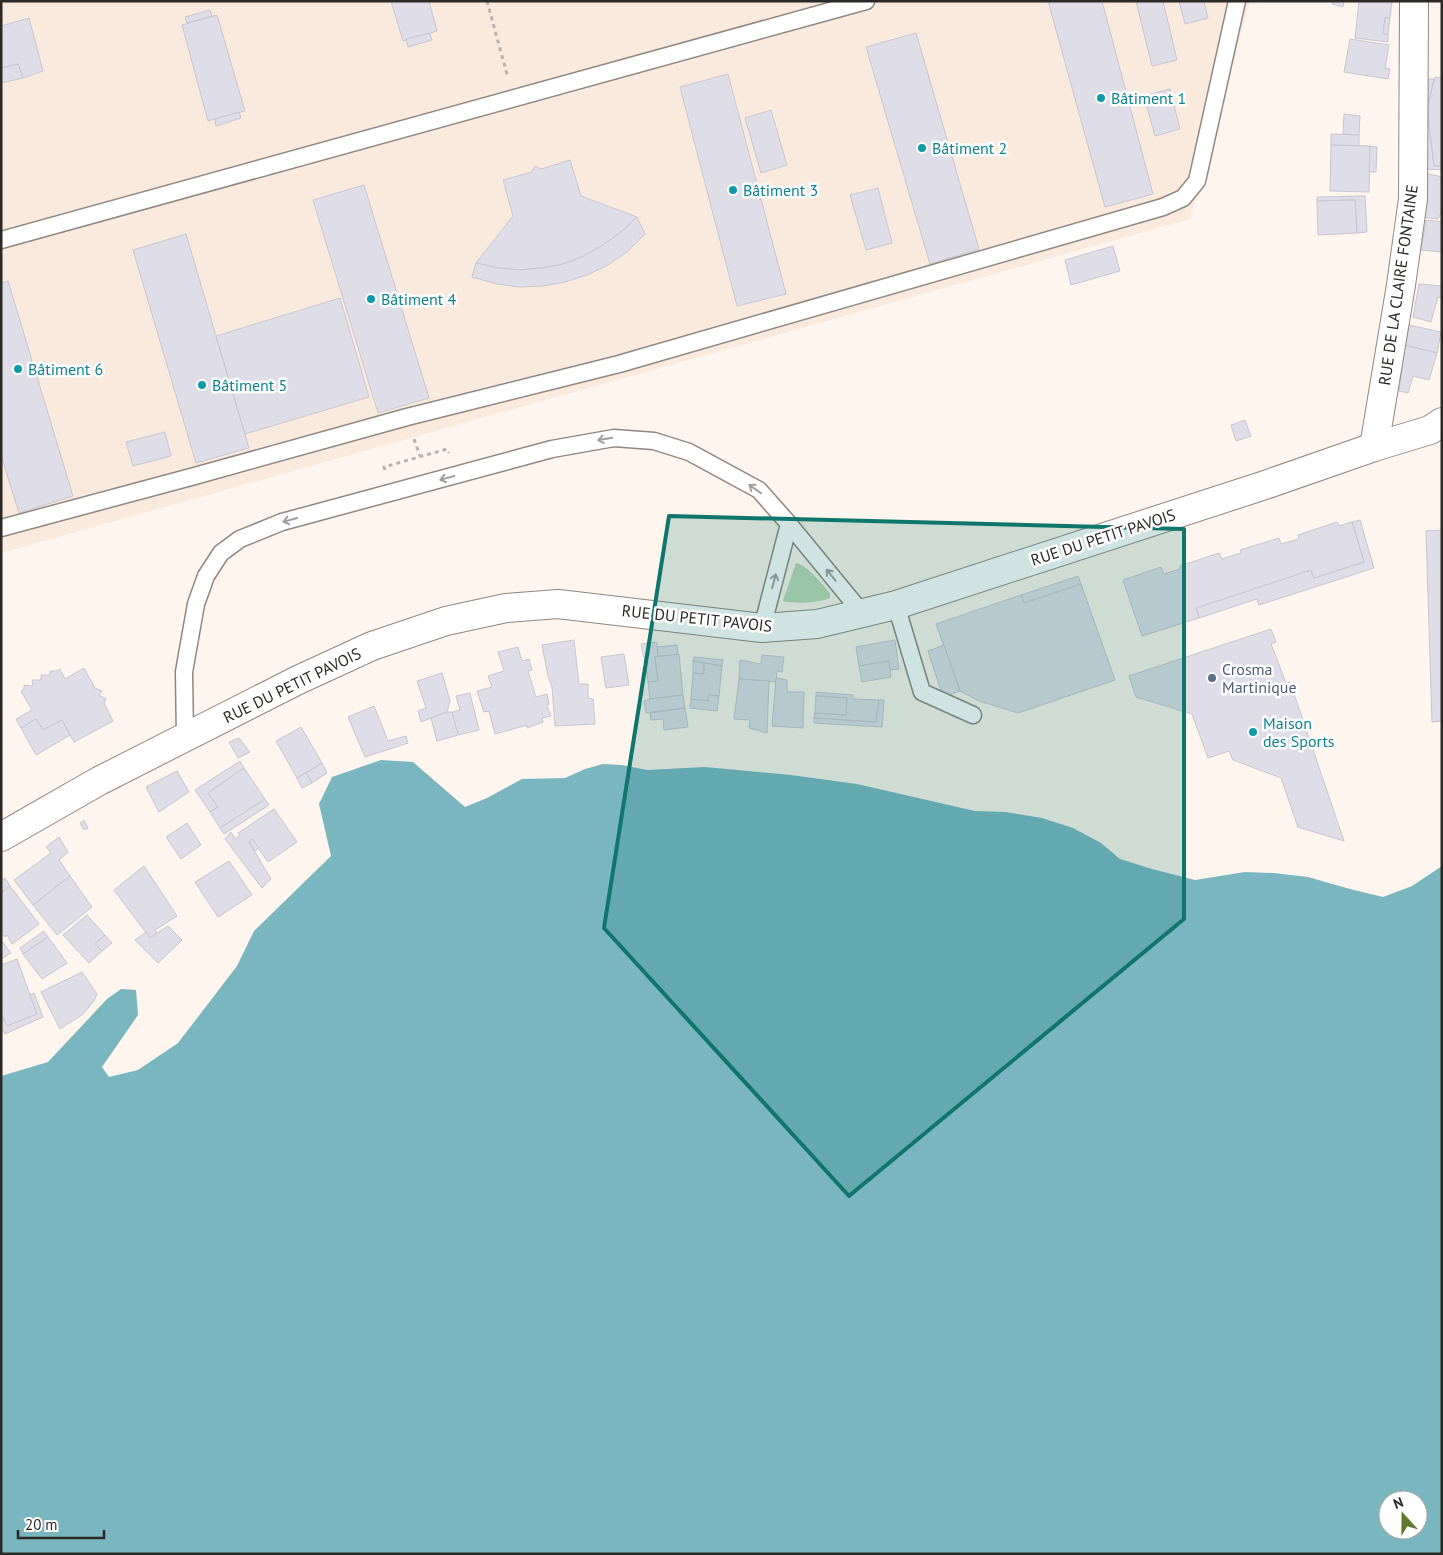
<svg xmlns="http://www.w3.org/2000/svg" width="1443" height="1555" viewBox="0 0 1443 1555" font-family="'PT Sans',sans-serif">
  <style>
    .built { fill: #f9eadd }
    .green { fill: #bcd7b4 }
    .water { fill: #7ab6c0; fill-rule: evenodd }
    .building { fill: #dfdee8; stroke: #c7c6d0 }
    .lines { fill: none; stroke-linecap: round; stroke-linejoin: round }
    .service-casing { stroke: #8f8780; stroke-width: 19 }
    .minor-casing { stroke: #8f8780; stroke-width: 30 }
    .path { stroke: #b9b2ad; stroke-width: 3; stroke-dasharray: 4 4; stroke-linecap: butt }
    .service { stroke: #fff; stroke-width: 16 }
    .minor { stroke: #fff; stroke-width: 28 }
    .oneway { stroke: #a09e9d }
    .marked { fill: #0f766e; fill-opacity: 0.2; stroke: #0f766e; stroke-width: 4; stroke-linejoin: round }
    .culture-dot { fill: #0f9aa8; stroke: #fff; stroke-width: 2 }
    .service-dot { fill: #5c6f8a; stroke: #fff; stroke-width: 2 }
    .labels { text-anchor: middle; stroke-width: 5; stroke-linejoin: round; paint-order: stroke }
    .culture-label { font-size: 16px; fill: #0d838f; stroke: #fff; text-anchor: start }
    .street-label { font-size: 16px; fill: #2b2825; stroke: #fff }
    .service-label { font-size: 16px; fill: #4e5e75; stroke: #fff; text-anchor: start }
  </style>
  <rect width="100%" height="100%" fill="#fef5ee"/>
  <path class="built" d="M1,1H1250L1190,219L1,553Z"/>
  <path class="green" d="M796,563C806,564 823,585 830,593V598C820,603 794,604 783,601Z"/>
  <path class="water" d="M381,760L413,762L465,807L487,798L522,779L565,778L585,769L603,764L622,765L647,770L705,767L791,775L857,784L975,811L1006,812L1042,818L1073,828L1101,843L1120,859L1152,869L1195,880L1245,872L1274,873L1308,877L1350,889L1383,897L1412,886L1442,866V1554H1V1076L48,1062L107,999L121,989L136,990L138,1015L102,1067L109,1077L138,1070L178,1043L237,966L254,931L331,856L319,804L332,777ZM1388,1500H1418V1530H1388Z"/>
  <g class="building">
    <path d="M391,1H429L437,31L403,41Z"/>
    <path d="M1048,1H1102L1153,194L1105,207Z"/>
    <path d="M1136,1H1163L1177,60L1152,66Z"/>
    <path d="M1179,1H1204L1208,18L1185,24Z"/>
    <path d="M1333,1H1344L1343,7L1332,4Z"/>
    <path d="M1359,1H1392L1390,18H1385L1383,34H1388V42L1355,38Z"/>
    <path d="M210,10L212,16L187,23L185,17Z"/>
    <path d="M217,15L245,111L208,121L182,25Z"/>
    <path d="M29,18L43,71L23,78L18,64L1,68V26Z"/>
    <path d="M1385,18H1390L1388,34H1383Z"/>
    <path d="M430,33L432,40L408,47L406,39Z"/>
    <path d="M916,33L979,249L930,264L866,47Z"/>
    <path d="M1350,39L1389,45L1385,68L1390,69L1388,79L1344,72Z"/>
    <path d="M18,64L23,78L1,83V68Z"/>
    <path d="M728,74L786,294L737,306L680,87Z"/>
    <path d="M1435,77L1442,78V166H1434L1428,117V105Z"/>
    <path d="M1424,79H1434L1428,105V117L1434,166H1442V170L1425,169Z"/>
    <path d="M1170,89L1180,129L1155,136L1144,96Z"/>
    <path d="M771,110L787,165L761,173L745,118Z"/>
    <path d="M239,112L241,118L216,126L215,119Z"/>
    <path d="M1344,114L1360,116L1359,135L1343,134Z"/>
    <path d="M1331,134L1359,135V146L1331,145Z"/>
    <path d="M1331,145L1370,146L1369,192L1330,191Z"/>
    <path d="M1370,146L1377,147L1376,172H1369Z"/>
    <path d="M570,160L581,196L637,217L621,232L603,245L584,256L563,264L542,268L519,270L498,268L476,263L513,216L503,180L532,172L535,166L541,169Z"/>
    <path d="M1425,173L1442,177V210L1438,219L1422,217Z"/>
    <path d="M364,185L429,398L378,413L313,200Z"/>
    <path d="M878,188L892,243L866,250L850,195Z"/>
    <path d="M1365,196L1367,232L1357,233L1355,200L1317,201V197Z"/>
    <path d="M1355,200L1357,233L1318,235L1317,201Z"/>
    <path d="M637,217L645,234L627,252L608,265L587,275L565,282L543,286L520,287L497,284L472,277L476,263L498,268L519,270L542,268L563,264L584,256L603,245L621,232Z"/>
    <path d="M1426,220L1442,222V252L1421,250Z"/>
    <path d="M186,234L249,448L196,463L133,250Z"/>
    <path d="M1113,246L1120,271L1071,285L1065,260Z"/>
    <path d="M8,281L73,496L19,513L1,455V283Z"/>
    <path d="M1419,284L1442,286V298L1438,297L1431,322L1413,317Z"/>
    <path d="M340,298L369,397L245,434L216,336Z"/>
    <path d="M1409,325L1441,332L1437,353L1405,345Z"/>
    <path d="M1405,345L1437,353L1429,380L1413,376L1408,393L1399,391Z"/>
    <path d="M1245,420L1251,436L1236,441L1231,425Z"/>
    <path d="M165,432L171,456L133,466L126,442Z"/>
    <path d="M1360,520L1374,568L1259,605L1257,599L1199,618L1196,608L1311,570L1314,578L1364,562L1352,522Z"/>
    <path d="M1337,522L1339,526L1352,522L1364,562L1314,578L1311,570L1196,608L1199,618L1142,636L1123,580L1161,567L1164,574L1180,569V566L1219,553L1222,559L1241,553L1240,550L1279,538L1281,544L1299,539L1298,535Z"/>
    <path d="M1442,530V721L1432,722L1426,531Z"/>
    <path d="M1078,576L1081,584L1024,603L1021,595Z"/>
    <path d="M1081,584L1115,680L1018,713L979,701L960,691L936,624L1021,595L1024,603Z"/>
    <path d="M1271,629L1276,642L1271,644L1286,683L1290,682L1344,841L1298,827L1281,778L1233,760L1229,751L1208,758L1192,714L1136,697L1129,676Z"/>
    <path d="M574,640L579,684H588V698L593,699L595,724L555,726L552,687L548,676L542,645Z"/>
    <path d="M895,640L899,669L890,670L889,661L859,666L856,647Z"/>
    <path d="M657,642L658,656L655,657L658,681L648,682L645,658L643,656L641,644Z"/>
    <path d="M677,645L678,655L658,656L657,647Z"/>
    <path d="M944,645L960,691L943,697L928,651Z"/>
    <path d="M518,647L522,661L529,659L532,670L528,671L536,697L547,694L549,704L547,706L551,716L542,718L543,722L527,728V725L495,734L489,711L484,712L477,691L492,687L488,676L504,671L498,652Z"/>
    <path d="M624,654L629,685L606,688L601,657Z"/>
    <path d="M679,654L683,695L650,699L648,682L658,681L655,657Z"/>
    <path d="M762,655L784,657L782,672L777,671L776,682L739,679L740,660L761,664Z"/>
    <path d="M694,657L723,660L722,666L693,661Z"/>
    <path d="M693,661L704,663V674L693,673Z"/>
    <path d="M889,661L891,677L862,682L859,666Z"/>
    <path d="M704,663L722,666L719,696L709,695L708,701L691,699L693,673L704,674Z"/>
    <path d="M84,668L95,688L102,691L99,695L106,699L104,703L113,721L74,742L62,720L43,730L36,719L21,728L16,719L32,710L21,691L24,689V685L31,686L33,685L32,680H41V675H50V671H57L60,669L65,679Z"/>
    <path d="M442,673L450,701L447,712L421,722L418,711L426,708L417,681Z"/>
    <path d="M776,678L787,680V692H804L803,728L772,726Z"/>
    <path d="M739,679L769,681L767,733L749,728L750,720L734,719Z"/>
    <path d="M816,692L853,695V699L879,700L876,722L814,718L815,713L846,715L847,698L816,696Z"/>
    <path d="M470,693L479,730L458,735L452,712L460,710L456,696Z"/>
    <path d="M683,695L685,708L646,713L644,701L650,699Z"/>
    <path d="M709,695L719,696L717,711L690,708L691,699L708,701Z"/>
    <path d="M816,696L847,698L846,715L815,713Z"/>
    <path d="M879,700H884L882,727L814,723V718L876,722Z"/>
    <path d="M374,706L388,741L406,736L408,743L365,757L348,717Z"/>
    <path d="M685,708L688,727L664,730L663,719L651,720L650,713Z"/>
    <path d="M447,712H452L458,735L437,741L431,718Z"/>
    <path d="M36,719L43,730L62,720L70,735L36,755L21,728Z"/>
    <path d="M301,727L322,763L297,778L276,741Z"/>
    <path d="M239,738L250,752L238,758L229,742Z"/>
    <path d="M240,761L244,768L208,793L218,807L210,812L195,790Z"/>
    <path d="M322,763L327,773L312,783L306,773Z"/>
    <path d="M244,768L265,799L220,828L210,812L218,807L208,793Z"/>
    <path d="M177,771L189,792L159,812L146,787Z"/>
    <path d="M306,773L312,783L302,788L297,778Z"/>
    <path d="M265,799L269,805L224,834L220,828Z"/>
    <path d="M274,809L297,842L268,862L252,839L249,842L271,879L262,888L225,839L231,832L235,839L240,835L238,833Z"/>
    <path d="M84,820L88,828L84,830L80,823Z"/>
    <path d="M187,823L201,845L181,859L166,837Z"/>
    <path d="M59,837L68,852L59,860L70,876L33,905L14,880L51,853L46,847Z"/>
    <path d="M252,839L259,848L255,851L249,842Z"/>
    <path d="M229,861L252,895L218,917L195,882Z"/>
    <path d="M144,866L177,916L155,930L157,933L150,938L114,890Z"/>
    <path d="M70,876L92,907L57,935L33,905Z"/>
    <path d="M5,878L10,886L1,893V881Z"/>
    <path d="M10,886L39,924L12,944L7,935L5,937L1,933V893Z"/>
    <path d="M87,915L105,935L95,944L102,951L89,963L63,935Z"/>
    <path d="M168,926L182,940L158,963L135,940L146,932L150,938Z"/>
    <path d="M44,931L48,937L23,954L20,948Z"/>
    <path d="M105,935L112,943L102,951L95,944Z"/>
    <path d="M48,937L67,963L42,979L23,954Z"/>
    <path d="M1,940L11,953L1,959Z"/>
    <path d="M17,959L37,1014L7,1026L1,1014V965Z"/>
    <path d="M82,972L97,994L94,1001L83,1014L60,1029L41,992Z"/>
    <path d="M34,993L43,1017L5,1034L1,1027V1014L7,1026L37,1014L30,995Z"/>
  </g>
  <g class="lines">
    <defs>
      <g id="service">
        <path d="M1,240L866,1"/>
        <path d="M1,528L191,477L407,417L619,364L1163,207L1183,198L1197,181L1237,1"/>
        <path d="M896,605L922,692L973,715"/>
        <path d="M762,628L789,524"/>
        <path d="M185,737L184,672L196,604L206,576L221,553L240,539L282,522L552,449L614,438L654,441L689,452L759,490L789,524L862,613"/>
      </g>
      <g id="minor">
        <path d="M1374,447L1401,285L1413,199L1414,1"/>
        <path d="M1,837L99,781L298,680L372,646L446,621L506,608L558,604L762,628L817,624L896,605L1265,485L1374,447L1430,430L1442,422"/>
      </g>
    </defs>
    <use href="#service" class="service-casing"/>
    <use href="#minor" class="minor-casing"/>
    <g class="path">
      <path d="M487,1L508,78"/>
      <path d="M414,439L420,456"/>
      <path d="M385,470L384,467L447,449L449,453"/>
    </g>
    <use href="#service" class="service"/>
    <use href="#minor" class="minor"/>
  </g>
  <defs><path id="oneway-shaft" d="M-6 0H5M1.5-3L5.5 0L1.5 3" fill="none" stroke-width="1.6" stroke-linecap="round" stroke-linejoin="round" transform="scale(1.25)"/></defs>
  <g class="oneway">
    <use href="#oneway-shaft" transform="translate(605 439) rotate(170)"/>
    <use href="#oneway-shaft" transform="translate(447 478) rotate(165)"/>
    <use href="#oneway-shaft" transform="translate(755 489) rotate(-145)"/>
    <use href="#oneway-shaft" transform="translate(290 520) rotate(165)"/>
    <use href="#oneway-shaft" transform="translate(831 575) rotate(-129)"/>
    <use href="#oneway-shaft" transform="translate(774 581) rotate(-75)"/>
  </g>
  <path class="marked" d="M669,516L1184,529V919L849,1196L604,928Z"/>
  <g class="culture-dot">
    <circle cx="1101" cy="98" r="5"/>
    <circle cx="922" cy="148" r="5"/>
    <circle cx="733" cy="190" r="5"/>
    <circle cx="371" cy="299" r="5"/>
    <circle cx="18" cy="369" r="5"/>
    <circle cx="202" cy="385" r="5"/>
    <circle cx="1253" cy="732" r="5"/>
  </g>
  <circle class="service-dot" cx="1212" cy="678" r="5"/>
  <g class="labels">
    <g class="culture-label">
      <text x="1111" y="104">Bâtiment 1</text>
      <text x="932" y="154">Bâtiment 2</text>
      <text x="743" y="196">Bâtiment 3</text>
      <text x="381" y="305">Bâtiment 4</text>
      <text x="28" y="375">Bâtiment 6</text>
      <text x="212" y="391">Bâtiment 5</text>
      <text x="1263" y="729">Maison<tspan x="1263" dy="18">des Sports</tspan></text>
    </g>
    <g class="street-label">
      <text transform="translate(1398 285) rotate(-82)" y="6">RUE DE LA CLAIRE FONTAINE</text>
      <text transform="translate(1103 537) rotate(-18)" y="6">RUE DU PETIT PAVOIS</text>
      <text transform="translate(697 618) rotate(6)" y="6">RUE DU PETIT PAVOIS</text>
      <text transform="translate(292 685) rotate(-26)" y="6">RUE DU PETIT PAVOIS</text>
    </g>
    <g class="service-label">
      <text x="1222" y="675">Crosma<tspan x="1222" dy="18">Martinique</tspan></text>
    </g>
  </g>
  <rect width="1443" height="1555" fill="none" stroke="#2b2825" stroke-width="5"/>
  <g transform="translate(1403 1515) rotate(339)"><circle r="24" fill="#ffffff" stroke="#aaa9a8"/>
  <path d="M0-4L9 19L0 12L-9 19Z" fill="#5f792c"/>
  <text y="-8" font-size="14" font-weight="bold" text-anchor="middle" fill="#2b2825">N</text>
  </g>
  <path d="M18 1530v8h86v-8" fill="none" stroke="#2b2825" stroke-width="2.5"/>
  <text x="25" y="1530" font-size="15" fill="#2b2825" stroke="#ffffff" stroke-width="4" paint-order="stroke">20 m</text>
</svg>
